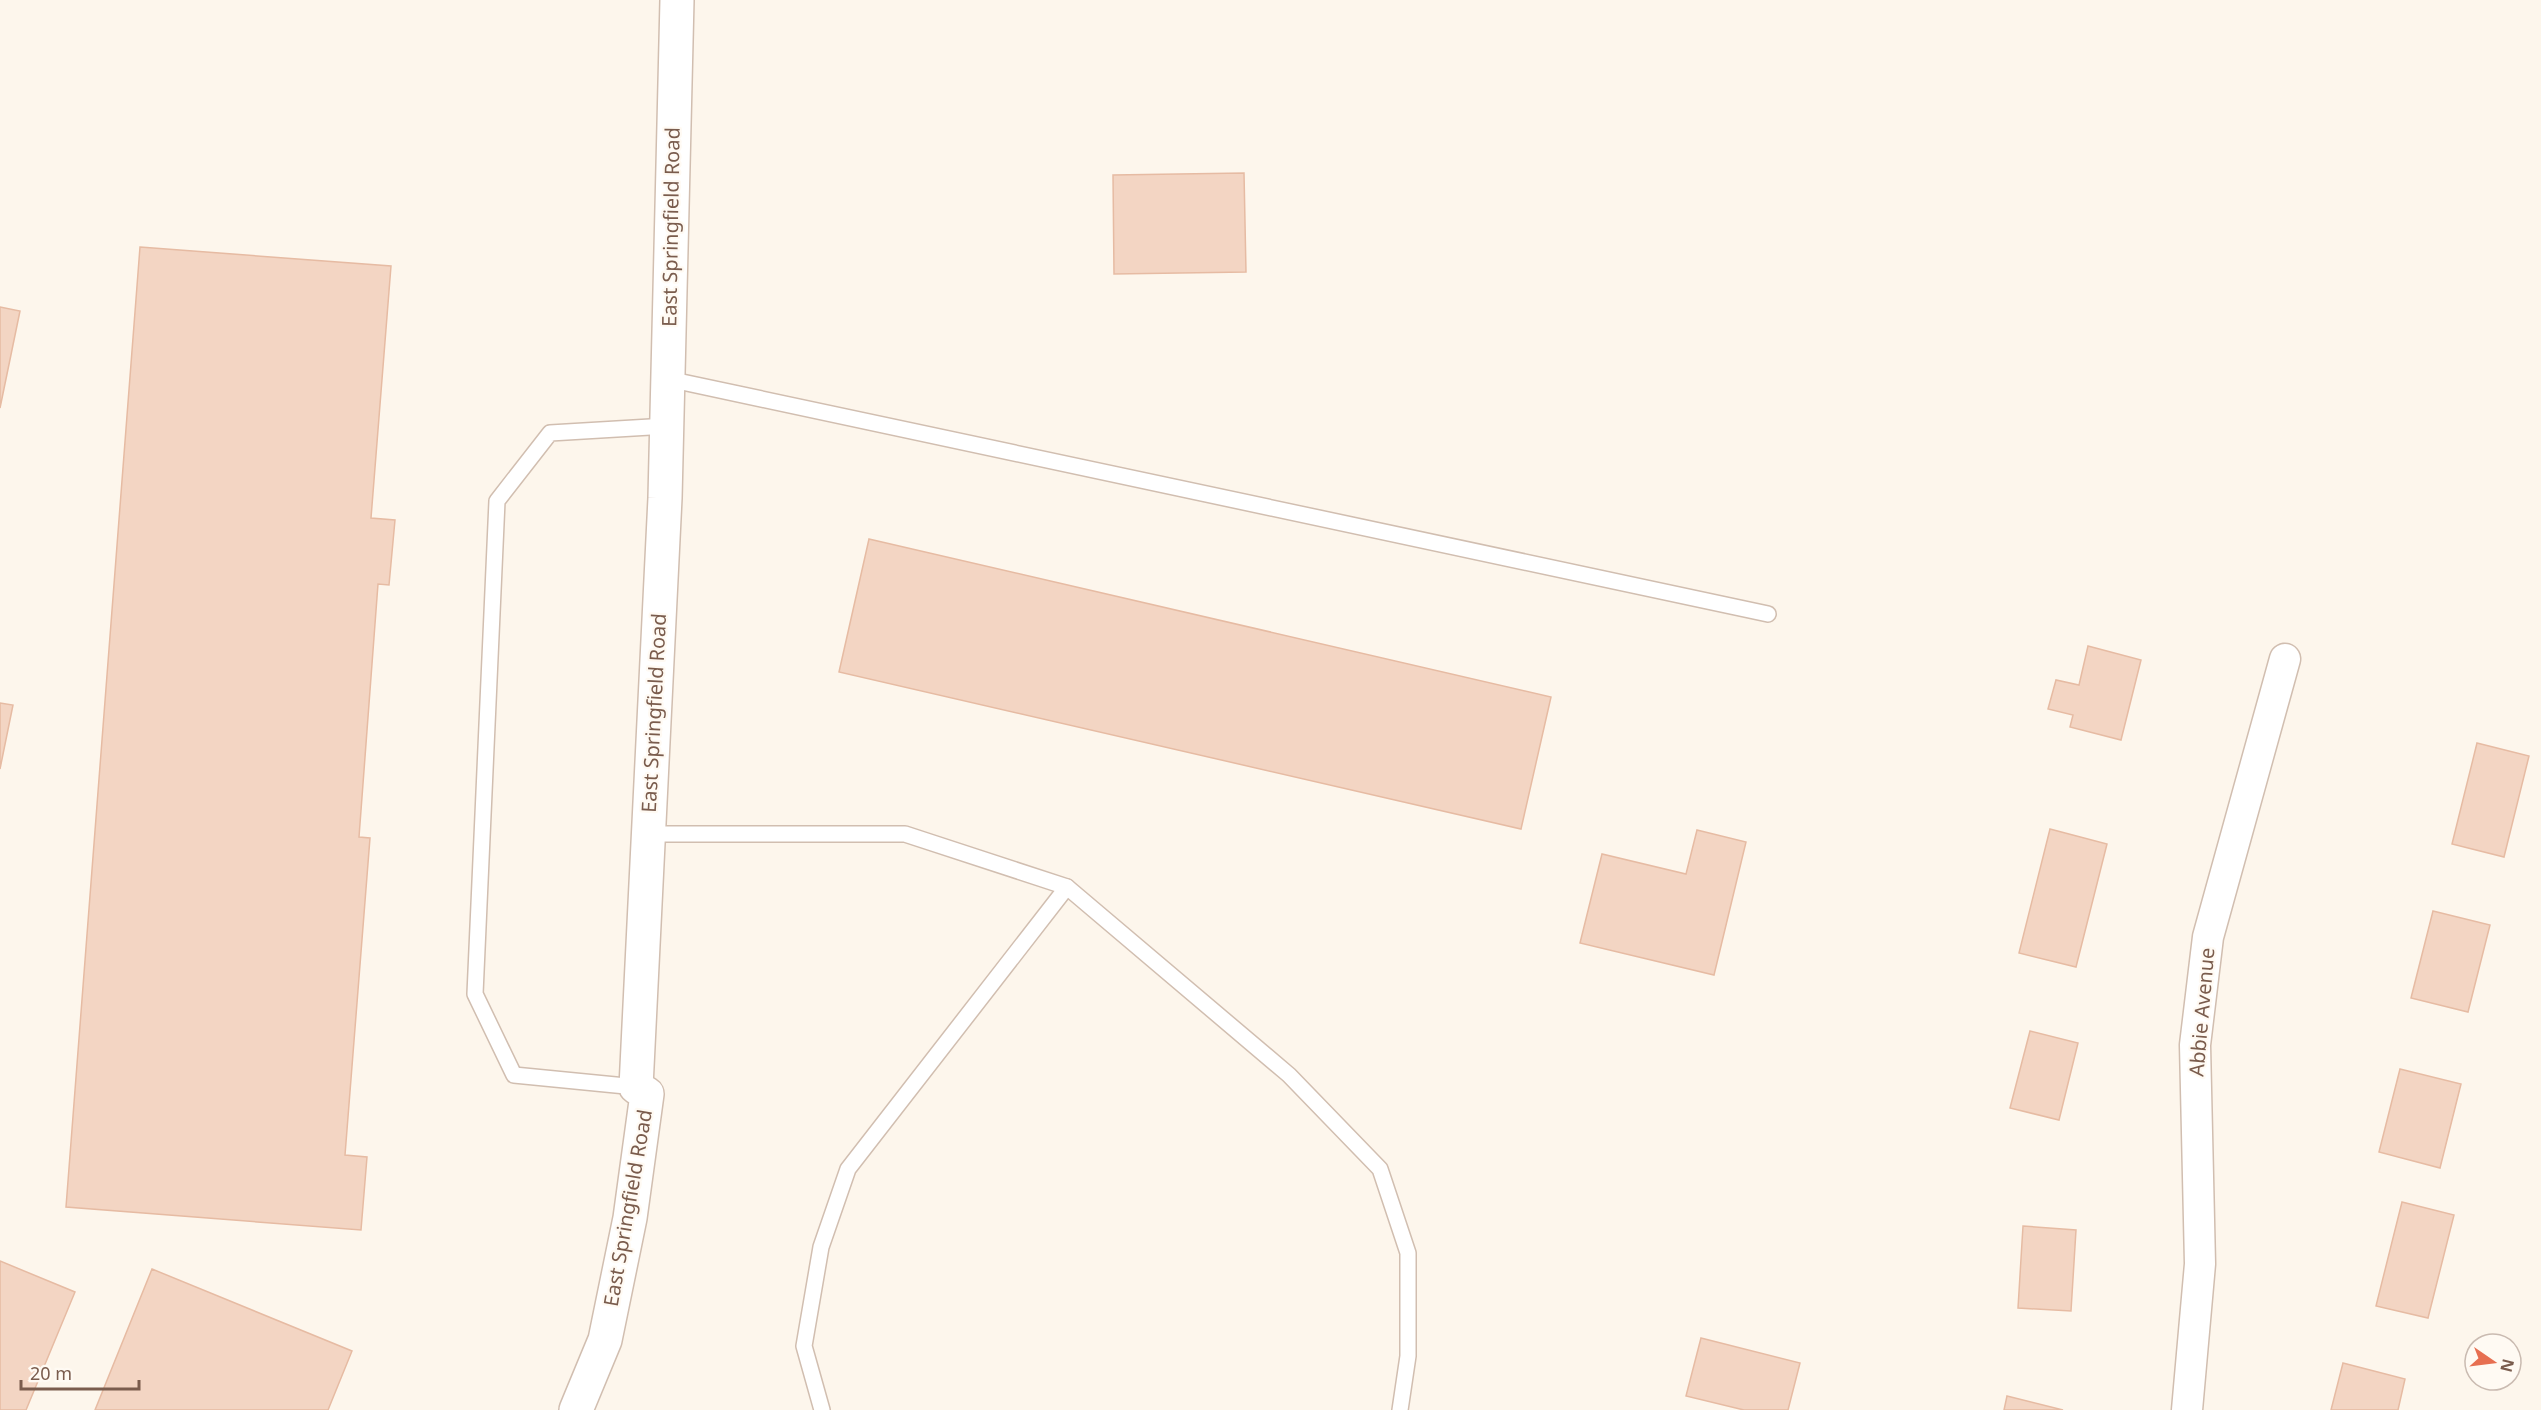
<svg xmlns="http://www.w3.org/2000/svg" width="2541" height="1410" viewBox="0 0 2541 1410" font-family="'Noto Sans',sans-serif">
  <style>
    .building { fill: #f3d5c3; stroke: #e6bba3; stroke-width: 1.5 }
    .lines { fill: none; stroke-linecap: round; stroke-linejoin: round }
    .service-casing { stroke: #d1beb0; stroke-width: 18 }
    .minor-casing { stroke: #d1beb0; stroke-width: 33 }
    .tertiary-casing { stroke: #d1beb0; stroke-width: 36 }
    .service { stroke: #fff; stroke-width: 15 }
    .minor { stroke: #fff; stroke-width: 30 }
    .tertiary { stroke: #fff; stroke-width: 33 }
    .labels { text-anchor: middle; stroke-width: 4.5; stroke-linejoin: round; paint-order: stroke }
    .street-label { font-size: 20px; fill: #7a5c4d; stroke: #fffaf3 }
  </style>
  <rect width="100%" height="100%" fill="#fdf6ec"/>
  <g class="building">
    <path d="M1244,173L1246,272L1114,274L1113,175Z"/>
    <path d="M140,247L391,266L371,518L395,520L389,585L378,584L359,837L370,838L345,1155L367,1157L361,1230L66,1207Z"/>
    <path d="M0,307L20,311L0,408Z"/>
    <path d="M869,539L1551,697L1521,829L839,672Z"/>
    <path d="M2088,646L2141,660L2121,740L2070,727L2073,715L2048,709L2056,680L2079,685Z"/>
    <path d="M0,703L13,705L0,769Z"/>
    <path d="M2477,743L2529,756L2504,857L2452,844Z"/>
    <path d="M2050,829L2107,844L2076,967L2019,953Z"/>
    <path d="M1697,830L1746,842L1714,975L1580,943L1602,854L1686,874Z"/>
    <path d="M2433,911L2490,925L2468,1012L2411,998Z"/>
    <path d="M2030,1031L2078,1043L2059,1120L2010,1108Z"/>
    <path d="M2400,1069L2461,1084L2440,1168L2379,1152Z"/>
    <path d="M2402,1202L2454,1215L2428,1318L2376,1306Z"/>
    <path d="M2023,1226L2076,1230L2071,1311L2018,1308Z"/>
    <path d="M0,1261L75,1292L26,1410H0Z"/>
    <path d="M152,1269L352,1351L328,1410H95Z"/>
    <path d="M1701,1338L1800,1363L1788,1410H1744L1686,1396Z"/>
    <path d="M2343,1363L2405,1379L2398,1410H2331Z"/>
    <path d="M2007,1396L2063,1410H2004Z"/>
  </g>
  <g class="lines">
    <defs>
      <g id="service">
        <path d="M668,379L1768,614"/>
        <path d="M648,834H905L1067,887L1289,1075L1380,1169L1408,1253V1356L1400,1410"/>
        <path d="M636,1087L514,1075L475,994L497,501L550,433L667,426"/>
        <path d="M822,1410L804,1346L821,1247L848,1169L1067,887"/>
      </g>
      <path id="minor" d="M2187,1410L2200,1264L2195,1045L2208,937L2285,659"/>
      <path id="tertiary" d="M576,1410L605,1340L630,1218L647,1094L636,1087L665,498L677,0"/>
    </defs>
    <use href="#service" class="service-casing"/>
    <use href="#minor" class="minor-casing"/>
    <use href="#tertiary" class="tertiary-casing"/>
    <use href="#service" class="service"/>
    <use href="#minor" class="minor"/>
    <use href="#tertiary" class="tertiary"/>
  </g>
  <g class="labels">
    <g class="street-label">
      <text transform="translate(671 227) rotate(-89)" y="7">East Springfield Road</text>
      <text transform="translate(654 713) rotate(-87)" y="7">East Springfield Road</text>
      <text transform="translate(2202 1012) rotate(-85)" y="7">Abbie Avenue</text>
      <text transform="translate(628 1208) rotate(-80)" y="7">East Springfield Road</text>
    </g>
  </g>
  <g transform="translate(2493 1362) rotate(104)"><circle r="28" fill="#fffaf3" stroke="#cabbb1" stroke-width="1.5"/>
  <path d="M0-4.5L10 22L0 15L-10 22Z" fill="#e76f51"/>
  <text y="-9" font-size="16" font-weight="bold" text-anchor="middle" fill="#7a5c4d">N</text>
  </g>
  <path d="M21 1380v9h118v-9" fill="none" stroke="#7a5c4d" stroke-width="3"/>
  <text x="30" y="1380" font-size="18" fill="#7a5c4d" stroke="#fffaf3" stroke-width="4.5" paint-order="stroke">20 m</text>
</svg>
